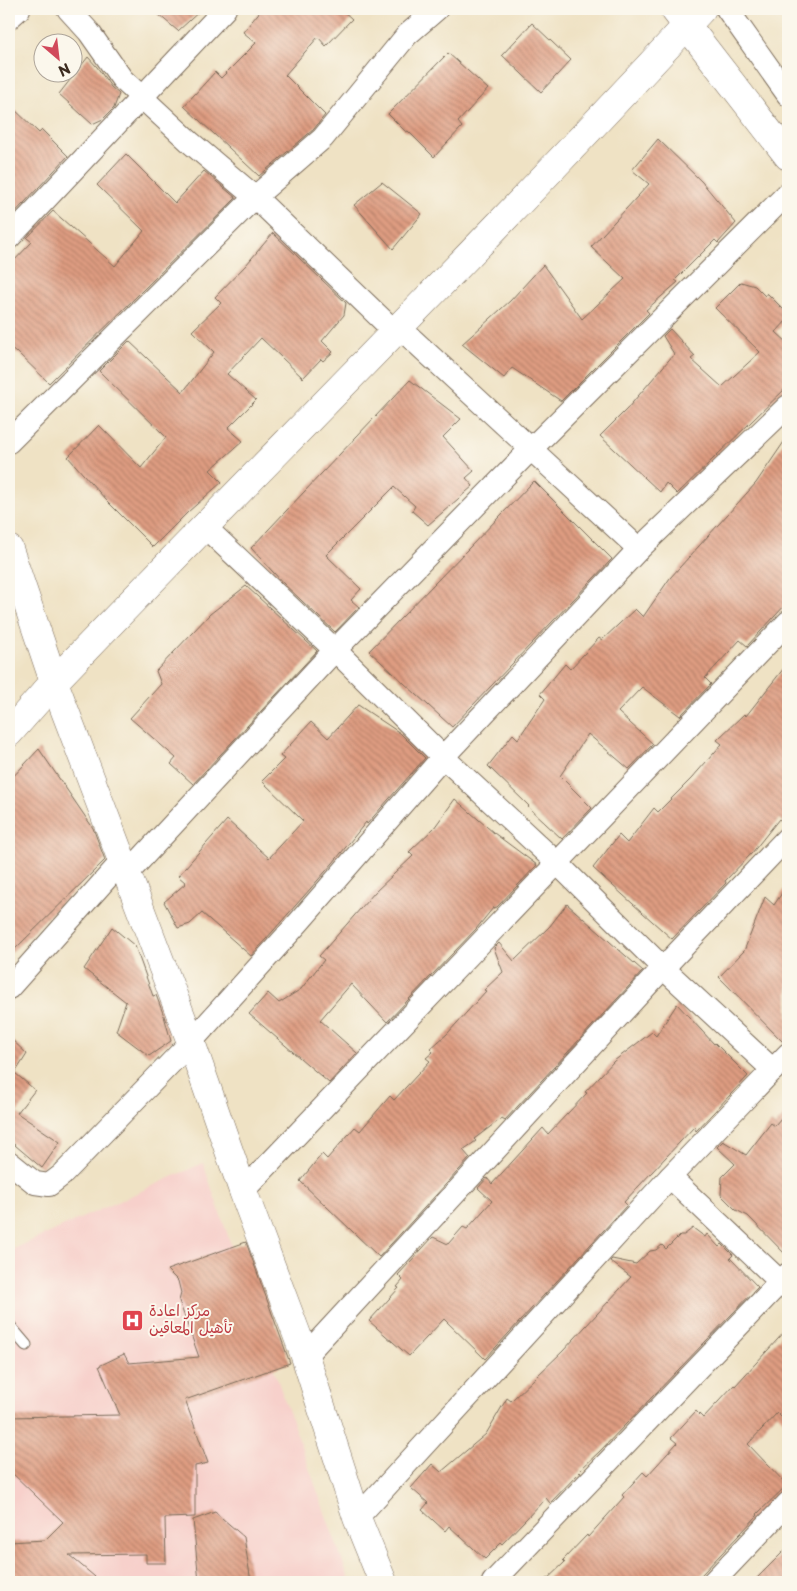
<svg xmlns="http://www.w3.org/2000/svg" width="797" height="1591" viewBox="0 0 797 1591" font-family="'Playpen Sans','Playpen Sans Arabic',sans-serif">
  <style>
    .built { fill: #f7d0cb }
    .building { fill: url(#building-back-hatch) }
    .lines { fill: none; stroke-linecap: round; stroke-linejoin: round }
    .lane-casing { stroke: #7a6a58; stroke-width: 13 }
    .street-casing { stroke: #7a6a58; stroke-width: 24 }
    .secondary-casing { stroke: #7a6a58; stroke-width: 29 }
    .lane { stroke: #fff; stroke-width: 11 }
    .street { stroke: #fff; stroke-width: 22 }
    .secondary { stroke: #fff; stroke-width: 28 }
    .labels { text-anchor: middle; stroke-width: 4; stroke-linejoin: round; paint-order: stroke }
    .health-label { font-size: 15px; fill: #be3a42; stroke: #fbf7ec; text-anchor: start }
  </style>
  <defs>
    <pattern id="building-back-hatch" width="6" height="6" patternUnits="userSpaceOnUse" patternTransform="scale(1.25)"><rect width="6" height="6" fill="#de9c81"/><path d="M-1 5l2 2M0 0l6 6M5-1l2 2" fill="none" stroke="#b57f69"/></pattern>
  </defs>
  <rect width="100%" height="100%" fill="#fbf7ec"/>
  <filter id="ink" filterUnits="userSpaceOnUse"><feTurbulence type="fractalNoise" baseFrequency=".02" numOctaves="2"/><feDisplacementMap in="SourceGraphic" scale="10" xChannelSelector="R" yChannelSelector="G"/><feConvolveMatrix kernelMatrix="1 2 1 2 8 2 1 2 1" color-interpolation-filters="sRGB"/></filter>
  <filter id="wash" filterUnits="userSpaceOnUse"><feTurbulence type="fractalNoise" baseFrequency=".0096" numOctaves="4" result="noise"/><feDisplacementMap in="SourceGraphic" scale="20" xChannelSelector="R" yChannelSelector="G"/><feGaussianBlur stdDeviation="1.12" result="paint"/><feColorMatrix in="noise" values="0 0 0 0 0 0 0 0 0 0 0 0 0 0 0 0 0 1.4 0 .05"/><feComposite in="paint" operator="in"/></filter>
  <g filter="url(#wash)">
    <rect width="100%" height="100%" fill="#efe2c4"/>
    <path class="built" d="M203,1163L281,1390L350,1582H9V1251Z"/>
    <g id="blocks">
      <g class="building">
        <path d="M152,9H202L178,31Z"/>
        <path d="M262,9H341L352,19L326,46L318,37L285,75L325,115L314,129L259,176L184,106L215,72L221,78L256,43L243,32Z"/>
        <path d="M532,23L571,60L541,92L502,55Z"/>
        <path d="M448,53L488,89L458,122L462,127L434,157L408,131L406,132L388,114Z"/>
        <path d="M88,57L97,67L111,87L119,94L114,108L103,119L92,124L59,94Z"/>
        <path d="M9,104L39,133L42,130L68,156L9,219Z"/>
        <path d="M658,139L702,182L736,223L718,243L715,240L675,280L678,282L646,310L649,313L561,401L512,368L504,378L462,344L510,301L543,265L582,319L625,279L591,247L649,184L632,170Z"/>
        <path d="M126,154L175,203L204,171L236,198L49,383L17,352L16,353L9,347V266L32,242L27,238L53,211L115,266L144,231L97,185Z"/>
        <path d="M382,182L422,214L393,249L354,205Z"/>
        <path d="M273,233L346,303L344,315L322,341L333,352L323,361L321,359L303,378L261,338L227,374L256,400L228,428L243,441L210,470L222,482L188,512L153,547L106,500L68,457L99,425L141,468L166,437L99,371L129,341L183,392L214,352L192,331L221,303L215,297L246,265Z"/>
        <path d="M741,282L755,286L765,296L767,293L788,314V319L776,332L788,343V386L677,494L666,483L660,492L600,436L627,409L674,354L663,336L670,329L695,356L691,359L722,387L760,352L715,308Z"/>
        <path d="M410,380L461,419L443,437L474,471L466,478L473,486L428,525L412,511L415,506L394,487L326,555L361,589L351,600L359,607L335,632L284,584L251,548Z"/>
        <path d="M788,436V602L747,646L740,640L705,678L711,684L680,716L642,687L618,712L653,744L629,769L588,734L560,776L592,808L562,839L528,807L529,806L488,766L513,734L518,739L545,699L540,694L565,664L570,669L599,638L602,640L635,609L643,617L670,578L756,483Z"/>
        <path d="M534,481L612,559L452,727L369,651Z"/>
        <path d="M246,586L317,651L193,784L171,764L176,758L130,718L161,684L156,671L210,614Z"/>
        <path d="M788,663V824H785L779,819L752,853L725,881L726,883L672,939L593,868L619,835L627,843L654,808L658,812L691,779L722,744L717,740L744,714L746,716Z"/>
        <path d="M358,705L400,733L425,758L367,824L366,822L333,863L251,956L202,913L190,924L178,928L164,902L186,883L178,876L227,820L269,858L303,821L262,781L284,759L280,756L311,722L328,738Z"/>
        <path d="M39,749L93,828L105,860L9,955V781Z"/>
        <path d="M455,799L494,833L537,865L497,907L493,908L476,929L387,1022L351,984L320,1020L357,1053L329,1083L249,1014L268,993L279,1003L301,989L324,960L319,956L375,892L413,856L409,852L434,828Z"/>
        <path d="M788,884V1041L783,1042L719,977L744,951L765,897L774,905Z"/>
        <path d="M567,904L643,971L505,1120L502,1118L474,1139L476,1141L463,1150L470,1158L379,1257L300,1181L322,1154L327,1159L355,1127L360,1131L390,1096L394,1100L430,1061L426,1058L433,1052L430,1049L447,1034L486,991L484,990L503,972L494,948L499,943L514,961L550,926Z"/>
        <path d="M112,927L135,946L153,996L156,995L164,1016L171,1041L149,1056L116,1031L126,1002L84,969Z"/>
        <path d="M677,1004L714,1044L715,1043L748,1076L696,1131L694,1127L624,1202L627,1205L485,1359L444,1319L409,1356L369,1321L399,1288L397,1287L403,1280L398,1275L433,1237L448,1244L463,1227L467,1229L492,1201L478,1188L487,1178L492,1184L543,1128L548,1134L587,1093L585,1092L614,1061L652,1032L656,1036Z"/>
        <path d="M9,1037L27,1054L15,1073L35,1090L17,1113L60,1142L42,1168L9,1140Z"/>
        <path d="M788,1111V1257L748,1216L736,1210L721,1195L722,1177L735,1164L717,1147L723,1141L746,1155L771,1123L775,1126Z"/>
        <path d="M693,1228L705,1237L707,1234L719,1247L722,1244L733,1255L730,1258L758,1287L600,1451L580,1470L581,1471L550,1503L546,1498L502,1544L501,1543L485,1559L449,1526L445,1531L422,1510L428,1503L411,1488L432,1464L441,1472L486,1434L507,1398L511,1401L563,1351L631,1277L610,1261L612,1259L636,1264L650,1251L656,1250L662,1245L666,1249L680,1235H684Z"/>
        <path d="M246,1242L290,1363L185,1400L208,1463L195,1466V1517L165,1518L166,1563H146V1554L69,1555L101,1582H9V1542L45,1540L63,1522L9,1470V1417L120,1415L99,1366L124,1354L129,1363L199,1357L179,1301L181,1293L178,1281L167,1270Z"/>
        <path d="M788,1328V1424L777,1413L748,1444L787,1485L757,1514L758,1515L703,1573L695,1582H544L565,1562L563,1560L587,1535L588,1537L624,1497L622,1495L643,1472L647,1476L677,1443L671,1438L696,1411L703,1418L734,1385L735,1386Z"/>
        <path d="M215,1512L244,1537L251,1582H199L193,1520Z"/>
        <path d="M788,1547V1582H753Z"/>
      </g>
    </g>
  </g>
  <g filter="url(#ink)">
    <use href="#blocks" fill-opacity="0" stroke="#7a6a58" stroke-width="1"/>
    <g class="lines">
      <defs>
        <path id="lane" d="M9,1325L26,1345"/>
        <g id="street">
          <path d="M68,9L89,32L122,79L191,143L255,197L394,331"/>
          <path d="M727,9L788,95"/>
          <path d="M9,18L19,9"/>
          <path d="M9,238L225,9"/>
          <path d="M399,327L639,549"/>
          <path d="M9,442L255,197L323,138L407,35L437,9"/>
          <path d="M204,526L335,650L443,757L557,863L663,968L773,1070"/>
          <path d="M127,874L335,650L531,449L788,193"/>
          <path d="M9,988L122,861"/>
          <path d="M9,1162L35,1183L49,1185L62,1175L191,1042L299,922L443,757L639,549L788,406"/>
          <path d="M670,1177L788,1289"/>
          <path d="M243,1191L788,622"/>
          <path d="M305,1356L663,968L788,837"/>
          <path d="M357,1518L670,1177L788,1054"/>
          <path d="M493,1582L788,1274"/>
          <path d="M713,1582L788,1503"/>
        </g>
        <g id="secondary">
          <path d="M674,9L788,156"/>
          <path d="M9,549L54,682L9,733"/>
          <path d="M383,1582L357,1518L305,1356L243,1191L191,1042L54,682C270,457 491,238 702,9"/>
        </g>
      </defs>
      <use href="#lane" class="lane-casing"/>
      <use href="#street" class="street-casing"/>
      <use href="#secondary" class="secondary-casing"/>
      <use href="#lane" class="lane"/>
      <use href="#street" class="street"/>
      <use href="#secondary" class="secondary"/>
    </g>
  </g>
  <defs>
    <symbol id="hospital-square" viewBox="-11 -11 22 22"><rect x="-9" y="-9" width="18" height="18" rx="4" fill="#e0444e" stroke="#fbf7ec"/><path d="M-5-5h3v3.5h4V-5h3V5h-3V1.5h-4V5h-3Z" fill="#fff"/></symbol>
  </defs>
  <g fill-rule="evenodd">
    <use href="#hospital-square" x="120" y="1308" width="25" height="25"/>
  </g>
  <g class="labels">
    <g class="health-label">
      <text x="149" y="1316">مركز اعادة<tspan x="149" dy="17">تأهيل المعاقين</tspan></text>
    </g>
  </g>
  <rect width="797" height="1591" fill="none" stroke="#fbf7ec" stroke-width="30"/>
  <g transform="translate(58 58) rotate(152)"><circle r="24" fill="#fbf7ec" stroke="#aea59a"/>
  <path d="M0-4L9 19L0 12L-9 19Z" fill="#d1495b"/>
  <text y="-8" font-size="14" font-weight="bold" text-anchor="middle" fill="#3b2a1e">N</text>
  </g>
</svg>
